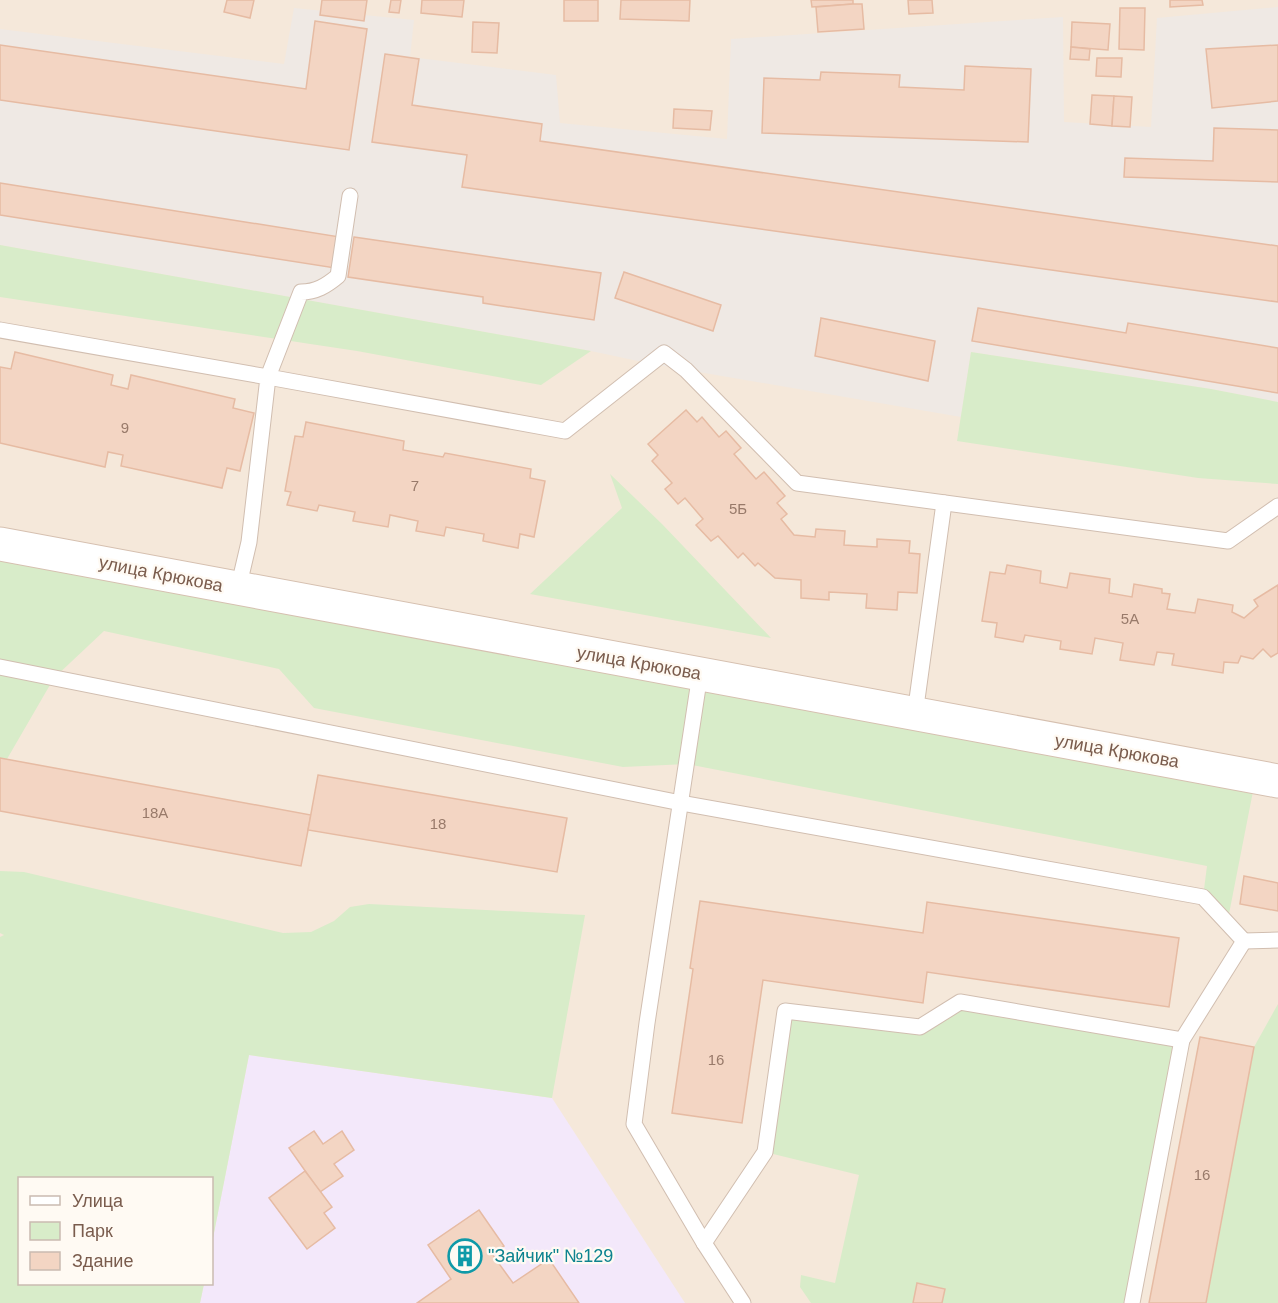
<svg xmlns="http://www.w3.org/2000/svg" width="1278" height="1303" viewBox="0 0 1278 1303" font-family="Helvetica,sans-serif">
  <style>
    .residential { fill: #f5e8da; fill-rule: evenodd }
    .industrial { fill: #efe9e4 }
    .education { fill: #f3e8fa }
    .green { fill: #d8ecc9 }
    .building { fill: #f3d5c3; stroke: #e6bba3; stroke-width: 1.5 }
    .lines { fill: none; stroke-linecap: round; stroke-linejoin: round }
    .service-casing { stroke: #d1beb0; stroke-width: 17 }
    .secondary-casing { stroke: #d6c0b0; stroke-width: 35 }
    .service { stroke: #fff; stroke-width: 15 }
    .secondary { stroke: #fff; stroke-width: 33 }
    .labels { text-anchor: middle; stroke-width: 4.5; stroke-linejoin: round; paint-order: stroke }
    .number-label { font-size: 15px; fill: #987a6a }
    .street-label { font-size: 18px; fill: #7a5c4d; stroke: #fffaf3 }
    .culture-label { font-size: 18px; fill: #0d838f; stroke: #fffaf3; text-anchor: start }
  </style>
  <rect width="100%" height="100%" fill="#fdf6ec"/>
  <path class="residential" d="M0,0H1278V1303H0ZM20,1178H212V1284H20Z"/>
  <path class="industrial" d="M1278,7V402L1211,389L971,352L961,417L652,364L591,351L0,245V29L284,64L294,8L414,20L410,57L556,75L560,123L727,139L731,39L1063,17L1064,122L1151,127L1157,18Z"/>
  <path class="education" d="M249,1055L552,1098L685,1303H200L204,1284H212V1243Z"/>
  <g class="green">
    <path d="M0,245L591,351L541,385L357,351L0,297Z"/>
    <path d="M971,352L1211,389L1278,402V484L1198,478L957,441Z"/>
    <path d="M610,474L662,524L771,638L530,594L622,508Z"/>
    <path d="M0,544L1256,776L1228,919L1203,897L1207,866L687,764L623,767L314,708L279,669L104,631L54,678L7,759L0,758Z"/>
    <path d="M0,871L24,872L283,933L311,932L334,921L350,907L369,904L585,915L552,1098L249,1055L212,1243V1178H20V1284H204L200,1303H0V937L4,935L0,933Z"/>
    <path d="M960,1002L1182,1040L1132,1303H811L800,1287L801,1275L835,1283L859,1175L765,1152L785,1011L920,1027Z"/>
    <path d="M1278,1004V1303H1206L1254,1047Z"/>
  </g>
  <g class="building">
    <path d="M227,0H254L250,18L224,12Z"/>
    <path d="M322,0H367L364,21L320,15Z"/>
    <path d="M391,0H401L399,13L389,12Z"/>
    <path d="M422,0H464L462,17L421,13Z"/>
    <rect x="564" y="0" width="34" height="21"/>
    <path d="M621,0H690L689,21L620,19Z"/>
    <path d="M811,0H853V4L812,7Z"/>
    <path d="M908,0H932L933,13L909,14Z"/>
    <path d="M1170,0H1202L1203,5L1170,7Z"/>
    <path d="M853,4H862L864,29L818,32L816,7Z"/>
    <path d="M1120,8H1145L1144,50L1119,49Z"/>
    <path d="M315,21L367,29L349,150L0,100V45L306,89Z"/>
    <path d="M473,22L499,23L497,53L472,52Z"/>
    <path d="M1072,22L1110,24L1108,50L1071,47Z"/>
    <path d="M1278,45V101L1212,108L1206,49Z"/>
    <path d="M1071,47L1090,49L1089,60L1070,59Z"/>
    <path d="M385,54L419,59L412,105L542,124L540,141L1278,246V302L462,187L467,155L372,142Z"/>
    <path d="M1097,58H1122L1121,77L1096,76Z"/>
    <path d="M965,66L1031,69L1028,142L762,133L764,78L820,80L821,72L900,75L899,87L964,90Z"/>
    <path d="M1092,95L1114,96L1112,126L1090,124Z"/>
    <path d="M1114,96L1132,97L1130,127L1112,126Z"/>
    <path d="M674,109L712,111L710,130L673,128Z"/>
    <path d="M1214,128L1278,130V182L1124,177L1125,158L1213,161Z"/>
    <path d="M0,183L340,237L335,268L0,215Z"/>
    <path d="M354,237L601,273L594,320L483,303V297L348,277Z"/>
    <path d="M624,272L721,305L713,331L615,298Z"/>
    <path d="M978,308L1126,333L1128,323L1278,348V393L972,341Z"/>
    <path d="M821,318L935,341L928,381L815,356Z"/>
    <path d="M15,352L113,375L111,385L128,389L131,375L235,399L233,408L254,413L240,471L227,468L222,488L121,466L123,455L108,452L105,467L0,443V367L11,369Z"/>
    <path d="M686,410L697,422L702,417L719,437L726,431L741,448L734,454L756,479L764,472L785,496L777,503L787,514L781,519L794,535L815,537L816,529L845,531L844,545L877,547V539L910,541L909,553L920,554L917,593L898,592L897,610L866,608L867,594L829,592V600L801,598V580L775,578L758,563L755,566L743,553L738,558L718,536L711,541L696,525L703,519L685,498L678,504L665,489L672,483L652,461L658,455L648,444Z"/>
    <path d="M306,422L404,441L403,450L443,457L445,453L531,469L530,478L545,481L534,537L520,534L518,548L483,541L484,534L446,527L444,536L416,531L418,521L390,515L388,527L353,521L355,512L319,505L317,511L287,505L291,492L285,491L295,436L303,437Z"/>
    <path d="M1007,565L1041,571L1040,583L1067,588L1070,573L1110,579L1109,593L1132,597L1134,584L1162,589V593L1170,594L1167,609L1195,613L1198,599L1233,605L1232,612L1244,618L1258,606L1254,600L1278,585V653L1271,657L1263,649L1253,659L1241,656L1238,663L1224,662L1223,673L1172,665L1174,654L1157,652L1154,665L1120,660L1123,643L1095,638L1092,654L1060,649L1061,641L1025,635L1023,642L995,637L997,623L982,621L990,572L1005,574Z"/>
    <path d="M0,758L311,815L301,866L0,811Z"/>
    <path d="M318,775L567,818L557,872L308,830Z"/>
    <path d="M1244,876L1278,883V911L1240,904Z"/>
    <path d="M700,901L923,933L927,902L1179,938L1169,1007L927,972L923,1003L763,980L742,1123L672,1113L693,969L690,968Z"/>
    <path d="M1200,1037L1254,1047L1206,1303H1149Z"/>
    <path d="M314,1131L323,1144L342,1131L354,1150L334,1164L343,1176L320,1192L289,1148Z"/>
    <path d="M305,1171L332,1207L324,1213L335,1228L307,1249L269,1198Z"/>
    <path d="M479,1210L504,1246L492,1254L513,1283L549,1259L579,1303H417L451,1279L428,1245Z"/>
    <path d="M917,1283L945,1289L942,1303H913Z"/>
  </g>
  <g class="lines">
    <defs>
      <g id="service">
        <path d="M350,196L338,276C326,286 316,292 301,292L268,377L565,431L664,353L686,370L797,483L1228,541L1278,506"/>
        <path d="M0,330L268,377L249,542L238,589"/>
        <path d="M0,667L681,803L1203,897L1244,941L1182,1040L1132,1303"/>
        <path d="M700,674L647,1023L634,1124L704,1243L743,1303"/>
        <path d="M915,714L944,503"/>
        <path d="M1244,941L1278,940"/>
        <path d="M704,1243L765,1152L785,1011L920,1027L960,1002L1182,1040"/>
      </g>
      <path id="secondary" d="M0,544L1278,781"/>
    </defs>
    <use href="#service" class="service-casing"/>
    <use href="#secondary" class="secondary-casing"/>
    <use href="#service" class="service"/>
    <use href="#secondary" class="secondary"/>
  </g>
  <defs>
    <symbol id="building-ring" viewBox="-11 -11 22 22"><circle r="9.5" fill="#fffaf3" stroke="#0f9aa8" stroke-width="1.5"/><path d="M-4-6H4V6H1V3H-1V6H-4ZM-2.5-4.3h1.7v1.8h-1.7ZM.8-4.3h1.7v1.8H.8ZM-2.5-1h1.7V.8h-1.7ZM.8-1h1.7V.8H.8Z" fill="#0f9aa8"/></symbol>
  </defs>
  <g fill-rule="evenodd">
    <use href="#building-ring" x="446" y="1237" width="38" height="38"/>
  </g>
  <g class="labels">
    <g class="number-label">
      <text x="125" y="433">9</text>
      <text x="415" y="491">7</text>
      <text x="738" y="514">5Б</text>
      <text x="1130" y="624">5А</text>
      <text x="155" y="818">18А</text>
      <text x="438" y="829">18</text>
      <text x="716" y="1065">16</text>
      <text x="1202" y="1180">16</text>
    </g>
    <g class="street-label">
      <text transform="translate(161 574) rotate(11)" y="6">улица Крюкова</text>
      <text transform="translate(639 663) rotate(10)" y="6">улица Крюкова</text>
      <text transform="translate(1117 751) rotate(10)" y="6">улица Крюкова</text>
    </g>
    <g class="culture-label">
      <text x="488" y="1262">"Зайчик" №129</text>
    </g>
  </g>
  <rect x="18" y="1177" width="195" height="108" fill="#fffaf3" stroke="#cabbb1" stroke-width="1.5"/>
  <rect x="30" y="1196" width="30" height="9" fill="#ffffff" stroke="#cabbb1" stroke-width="1.5"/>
  <text x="72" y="1207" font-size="18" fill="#7a5c4d">Улица</text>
  <rect x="30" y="1222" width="30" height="18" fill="#d8ecc9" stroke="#cabbb1" stroke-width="1.5"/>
  <text x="72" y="1237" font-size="18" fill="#7a5c4d">Парк</text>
  <rect x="30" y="1252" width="30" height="18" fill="#f3d5c3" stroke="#cabbb1" stroke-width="1.5"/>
  <text x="72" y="1267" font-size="18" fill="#7a5c4d">Здание</text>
</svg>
